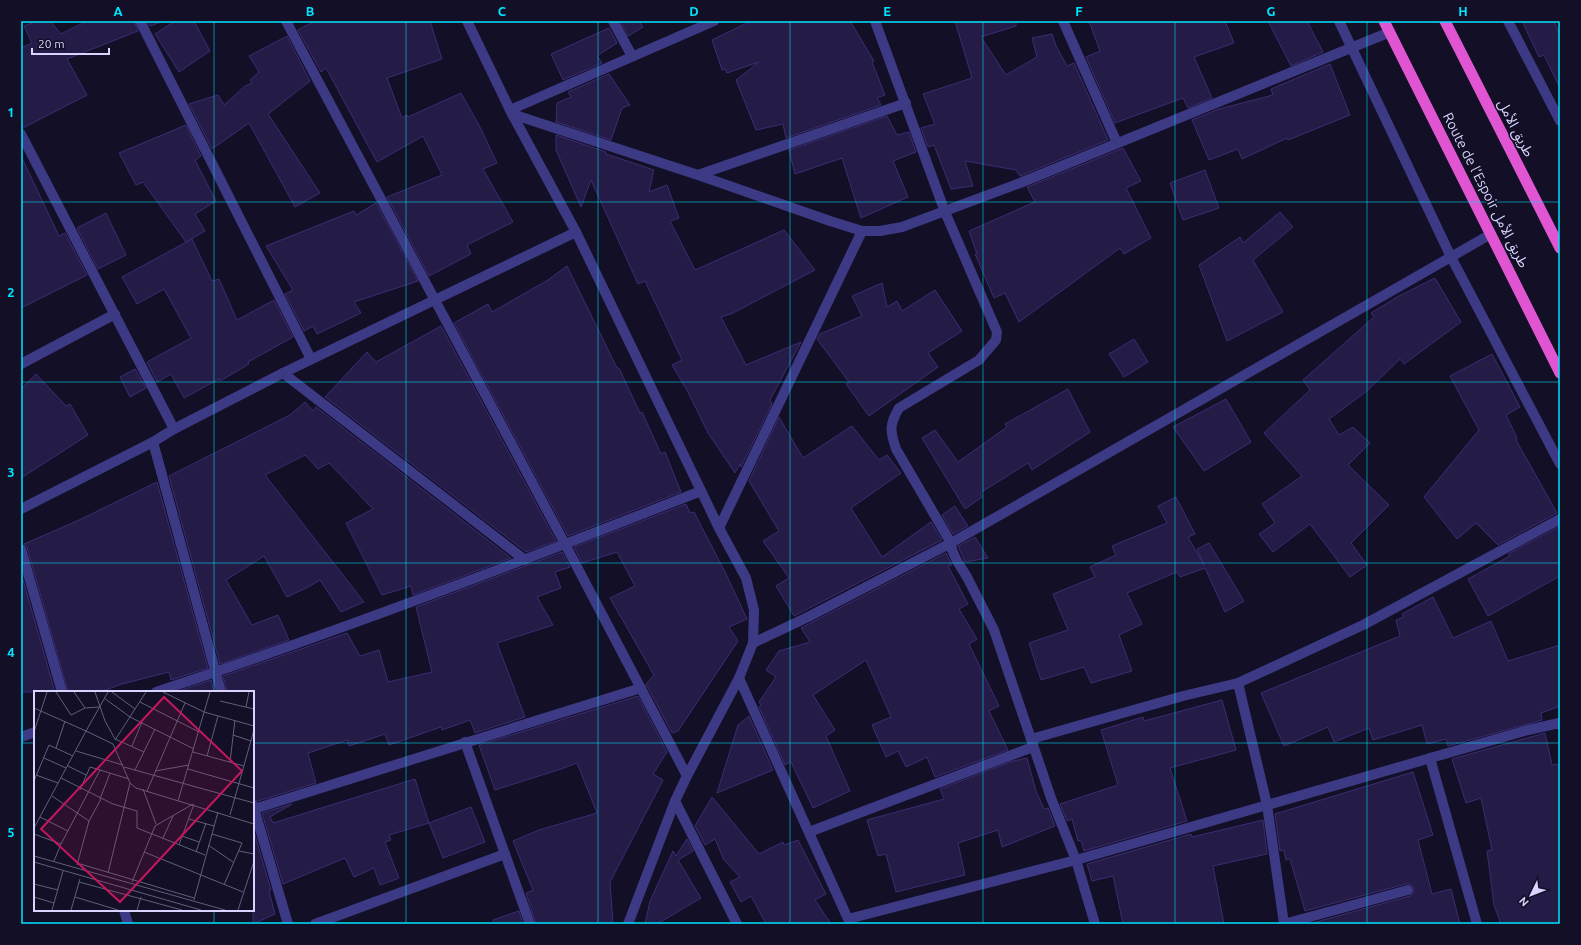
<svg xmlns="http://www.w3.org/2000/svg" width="1581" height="945" viewBox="0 0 1581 945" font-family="Ubuntu,'Noto Sans Arabic',sans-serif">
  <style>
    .building { fill: #241b47; stroke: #3b2d73 }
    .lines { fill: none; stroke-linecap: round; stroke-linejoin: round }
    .service { stroke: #3d3a85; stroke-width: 10 }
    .minor { stroke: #3d3a85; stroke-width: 10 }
    .trunk { stroke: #e055d1; stroke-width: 11 }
    .grid { fill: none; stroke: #00e5ff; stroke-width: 1; stroke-opacity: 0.55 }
    .labels { text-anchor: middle; stroke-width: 3; stroke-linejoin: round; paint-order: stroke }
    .street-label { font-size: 14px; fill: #d9d4ff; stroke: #130f26 }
    .inset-road { fill: none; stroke: #625e7d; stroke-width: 1 }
    .view { fill: #c2185b; fill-opacity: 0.15; stroke: #c2185b; stroke-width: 2 }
    .inset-edge { fill: none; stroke: #d9d4ff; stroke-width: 2 }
    .neatline { fill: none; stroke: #00e5ff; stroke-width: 1.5 }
    .grid-label { font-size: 13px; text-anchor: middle; font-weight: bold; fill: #00e5ff }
  </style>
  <rect width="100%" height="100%" fill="#130f26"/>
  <g class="building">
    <path d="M37,21H50L61,34L87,21H134L138,31L67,59L87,95L23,128H21V48L32,43L24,26Z"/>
    <path d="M147,21H160L161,22L150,26Z"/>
    <path d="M175,21H194L210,51L179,72L155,34Z"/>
    <path d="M315,21H430L442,59L387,78L402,118L407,115L408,117L461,93L481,129L497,163L483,169L513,222L467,245L471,254L429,276L387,197L442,175L423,136L377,162L326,68L321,72L298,30Z"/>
    <path d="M625,21H639L643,27L628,36L621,23Z"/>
    <path d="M751,21H850L874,61L872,62L885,95L877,98L881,105L786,138L783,124L756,130L736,80L759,62L727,73L725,69L722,70L712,40Z"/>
    <path d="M955,21H1016V26L981,37L1006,75L1037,57L1032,38L1052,34L1056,46L1067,66L1074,63L1108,140L1020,176L1016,170L965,161L973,186L951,189L934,145L928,147L921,128L935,124L923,94L972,78Z"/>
    <path d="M1089,21H1225L1234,43L1194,57L1212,98L1188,108L1183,98L1115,123L1086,57L1100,51Z"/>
    <path d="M1268,21H1307L1323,52L1291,66Z"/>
    <path d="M1522,21H1554L1560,36V88L1544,55L1539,57Z"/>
    <path d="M609,28L617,43L597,56L602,63L563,80L551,54Z"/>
    <path d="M287,36L310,81L268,114L320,193L295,207L249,123L212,149L189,104L218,95L224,105L245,86L252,83L250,80L259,72L249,56Z"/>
    <path d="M1330,64L1350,115L1288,140L1287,138L1242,159L1238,149L1209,160L1192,120L1219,109L1273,95L1271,89Z"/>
    <path d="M609,74L630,105L622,108L611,140L556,122L557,103L571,97L568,92Z"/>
    <path d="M887,116L897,135L909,132L916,152L893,161L908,197L861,218L842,158L795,174L789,150Z"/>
    <path d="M186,125L201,156L195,160L216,201L195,214L205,231L186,242L143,182L136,185L119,153Z"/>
    <path d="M556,135L606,152V154L654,170L649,192L667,185L679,218L670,221L695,270L784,230L815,270L733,313L721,317L746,365L801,342L770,400L772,404L741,467L740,464L735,473L708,433L688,392L672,365L682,360L645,281L638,284L591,180L581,207L556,150Z"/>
    <path d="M1123,148L1141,181L1126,188L1151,238L1124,254L1120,248L1019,322L1005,293L994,298L975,254H977L969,231L1035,202L1027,187Z"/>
    <path d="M21,156L59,236L65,233L87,275L21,308Z"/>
    <path d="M1205,170L1219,208L1183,220L1170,183Z"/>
    <path d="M376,203L418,281L354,302L361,313L317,334L313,326L304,331L285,294L293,290L266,246L354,211L356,215Z"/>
    <path d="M1280,212L1293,227L1253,260L1283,312L1227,341L1199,265L1240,237L1243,243Z"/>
    <path d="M106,213L126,255L98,269L77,228Z"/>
    <path d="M192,239L212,281L219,279L237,320L274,300L293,337L248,362L249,364L220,381L219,379L184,398L171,374L157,382L147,362L191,338L164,289L137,304L122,277Z"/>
    <path d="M567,266L617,368H619L640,413L642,412L661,454L665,452L681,492L568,536L454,323L488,304L492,312L548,280Z"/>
    <path d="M1435,278L1461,322L1404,364L1400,359L1367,391L1329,419L1339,435L1353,427L1370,443L1348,465L1389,505L1351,543L1367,565L1350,577L1310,524L1273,552L1259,534L1275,523L1262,504L1302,476L1264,433L1310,390L1303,380L1374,317L1371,313L1399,296Z"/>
    <path d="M882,283L887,307L897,301L902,311L935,290L962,331L928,353L938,367L869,416L846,384L849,382L817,339L820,334L862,316L852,296Z"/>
    <path d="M441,326L556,541L526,552L325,397L367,352L376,362Z"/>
    <path d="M1134,339L1148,362L1124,377L1109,354Z"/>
    <path d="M1492,354L1520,407L1506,415L1517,438L1516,440L1557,513L1498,545L1476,523L1457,539L1424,497L1479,430L1450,376Z"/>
    <path d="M135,369L146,388L130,397L120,377Z"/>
    <path d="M36,374L66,406L70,404L88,435L21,478V389Z"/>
    <path d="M1068,389L1090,432L1032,470L1028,463L980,493L982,497L965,509L922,438L935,430L958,462L1007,427L1005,424Z"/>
    <path d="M1226,399L1251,442L1204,471L1173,427Z"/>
    <path d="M305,402L313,411L316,407L511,558L413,595L411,586L382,595L346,523L373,509L329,463L318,469L305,455L265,475L364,602L341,612L320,580L310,586L287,597L264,556L226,580L252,625L278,615L289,640L220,664L169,476L290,415Z"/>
    <path d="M779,417L803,458L852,426L879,460L887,455L901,473L851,508L882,557L931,522L942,540L794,616L776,586L789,578L763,541L779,531L749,481Z"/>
    <path d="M157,482L208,668L171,680L169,672L122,684L100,692H68L27,547L24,544L77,521Z"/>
    <path d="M1176,497L1195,534L1188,537L1204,565L1197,549L1209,543L1244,601L1225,612L1205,568L1180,577L1177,572L1127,593L1142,624L1119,635L1132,671L1091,683L1084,667L1041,680L1029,643L1068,630L1053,594L1095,577L1090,567L1116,555L1112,546L1167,523L1158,506Z"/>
    <path d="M686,504L690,513L694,512L727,576L747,619L729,627L738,641L678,731L672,733L646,684L654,675L610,598L635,586L617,552L582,563L574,547Z"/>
    <path d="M955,506L968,526L953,534L942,515Z"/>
    <path d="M1560,526V576L1488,616L1468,579L1510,556L1508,554Z"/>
    <path d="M975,537L988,558L965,562L958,546Z"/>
    <path d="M562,552L570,567L555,572L561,588L537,597L553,625L497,643L525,717L475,733L470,720L442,730L441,727L389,745L385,734L349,746L347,740L308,753L316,783L258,801L253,799V692H227L223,676L347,633L360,656L379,650L388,682L432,672L416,607Z"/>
    <path d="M946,553L952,565L948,566L968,604L959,609L977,639L969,644L999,706L989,711L1008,750L935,777L927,757L906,767L898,751L886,757L872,725L891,717L866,660L813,695L835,730L826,736L850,791L813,808L791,762L785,765L759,707L761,705L759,702L776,677L766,670L779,651L810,642L801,628Z"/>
    <path d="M21,573L55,692H21Z"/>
    <path d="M1433,597L1453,638L1491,621L1508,661L1560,645V706L1541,713L1542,720L1448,746L1446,739L1427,744L1422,725L1373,740L1369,728L1334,742L1328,727L1284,746L1261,693L1400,636L1396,620L1404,617L1402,614Z"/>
    <path d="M211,680L214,692H176Z"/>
    <path d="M638,696L667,752L653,774L663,780L610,882L613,924H536L526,893L533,890L513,841L539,830L597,813L577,763L561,769L495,790L479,745Z"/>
    <path d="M1222,700L1236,750L1170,768L1187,821L1084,851L1081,840L1078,841L1072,819L1067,821L1060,804L1118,785L1101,730L1143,717L1144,721Z"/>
    <path d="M749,716L773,770L717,793L738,725Z"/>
    <path d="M1545,733L1552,765L1560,764V924H1501L1494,905L1487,851L1492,850L1481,798L1466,803L1452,759Z"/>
    <path d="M1027,758L1036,791L1044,809L1048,808L1055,826L1002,847L998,830L958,843L965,875L896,892L886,854L878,856L867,820L944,799L940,789L1013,761Z"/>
    <path d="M1413,772L1433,835L1418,840L1432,894L1451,889L1460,924H1309L1410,896L1414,892V888L1410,884H1406L1305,911L1290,859L1286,860L1284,850L1280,851L1275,814Z"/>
    <path d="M415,779L429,823L389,835L391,840L385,842L399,878L380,885L374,868L354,877L345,858L283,884L262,813L292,804L270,817L273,823Z"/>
    <path d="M712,797L759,854L783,842L784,845L798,840L826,894L815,900L831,924H766L751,896L741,902L730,882L740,877L724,860L715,839L705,845L695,826Z"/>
    <path d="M471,807L485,842L443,858L429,823Z"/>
    <path d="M1263,820L1267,854L1213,866L1224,924H1123L1113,876L1092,881L1087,864L1191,834L1192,837Z"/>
    <path d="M253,828L271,890L269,891L275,914L253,924Z"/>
    <path d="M687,839L693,851L678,860L701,898L657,924H645L650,901L673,851L676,856Z"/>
    <path d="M519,911L523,924H494L493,920Z"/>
  </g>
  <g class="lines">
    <path class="service" d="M1284,924L1408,890"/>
    <g class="minor">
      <path d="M140,21L311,359"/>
      <path d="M286,21L565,544L687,776"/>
      <path d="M467,21L512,114L576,232L719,528L746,578L754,610L753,643L739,678L687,776L675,801L628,924"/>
      <path d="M613,21L632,56"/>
      <path d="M875,21L945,212L997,332L996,340L979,360L899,408C889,425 890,431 896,449L951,543L952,550L957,561L967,577L994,630L1051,798L1076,860L1095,924"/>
      <path d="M1063,21L1117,143"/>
      <path d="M1339,21L1451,257L1560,464"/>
      <path d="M1508,21L1560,121"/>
      <path d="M510,110L714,21"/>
      <path d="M512,114L698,175L830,221L862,231H880L902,227L1020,183L1390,32"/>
      <path d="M21,134L174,429"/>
      <path d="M698,175L906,103"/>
      <path d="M21,364L115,314"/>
      <path d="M283,373L525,560"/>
      <path d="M153,442L221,692"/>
      <path d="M21,509L153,442L174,429L283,373L576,232"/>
      <path d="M719,528L862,231"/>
      <path d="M21,549L62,692"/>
      <path d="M753,643L808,617L951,543L1491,234"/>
      <path d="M739,678L848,919L1076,860L1528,730L1559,723L1560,725"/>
      <path d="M1238,683L1363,625L1560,519"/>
      <path d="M156,692C340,631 521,562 701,491"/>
      <path d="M21,737L35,732"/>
      <path d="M1031,739L1183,696L1238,683L1267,805L1284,924"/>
      <path d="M465,742L530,924"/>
      <path d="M1430,758L1477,924"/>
      <path d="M675,801L737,924"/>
      <path d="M253,805L288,924"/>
      <path d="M254,809L641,688"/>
      <path d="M809,832L1033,747"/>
      <path d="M124,910L128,924"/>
      <path d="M315,924L505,854"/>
    </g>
    <g class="trunk">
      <path d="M1384,21L1560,373"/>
      <path d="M1445,21L1560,248"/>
    </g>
  </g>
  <path class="grid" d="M214,21V692M406,21V924M598,21V924M790,21V924M983,21V924M1175,21V924M1367,21V924M21,202H1560M21,382H1560M21,563H1560M21,743H35M253,743H1560M214,910V924"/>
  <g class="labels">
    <g class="street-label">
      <text transform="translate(1516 128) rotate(63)" y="5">طريق الأمل</text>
      <text transform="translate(1486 190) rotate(63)" y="5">Route de l’Espoir طريق الأمل</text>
    </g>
  </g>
  <g transform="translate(34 691)">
    <rect width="220" height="220" fill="#130f26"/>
    <path class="inset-road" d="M22,1L37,24L51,17L65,16M40,1L51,17M61,1L71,30L81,48L110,61M78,1L101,18M129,1L170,21L220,35M70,7L96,26L160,58M186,10L220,18M106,11L165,41M212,16L215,1M0,17L52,40L74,1M0,41L13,1M199,44L217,50M81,49L112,1M98,55L108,31M22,57L31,30M42,60L89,74M159,61L210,75M173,65L184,25M10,67L32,77M196,71L201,29M34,75L52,84M90,76L220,112M154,78L220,97M101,79L121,38M121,80L155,74M2,84L24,92M27,87L79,113L103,120V137L171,164M0,90L15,54L39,65M109,98L122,133M46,99L56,76L66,79M113,100L151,12M18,105L55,130L67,108M66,108L76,82M144,110L176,1M196,124L220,39M6,126L34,140M155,128L180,135M0,137L52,40L79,53L96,92L102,97L220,133M0,143L27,153L66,79L95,88M178,143L208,152L190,194M148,145L165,151M129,147L139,125M145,154L160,113M174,154L199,171M205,160L220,163M110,161L209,201M162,161L172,132M0,165L191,219M20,170L27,153M0,171L167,219M43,172L160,207M43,174L55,130M74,182L96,92M45,191L148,219M98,191L121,135L159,113M0,193L24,199M0,206L20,212M41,206L84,219M160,209L184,121M18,219L29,180M37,219L46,188M103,219L107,206M204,219L220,170"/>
    <path class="view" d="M130,6L208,80L86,211L7,138Z"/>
    <rect width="220" height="220" class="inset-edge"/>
  </g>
  <rect width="1581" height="945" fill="none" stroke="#130f26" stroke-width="44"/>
  <g transform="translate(1531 895) rotate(227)" stroke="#130f26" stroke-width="3" paint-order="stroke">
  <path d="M0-3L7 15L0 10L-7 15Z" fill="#d9d4ff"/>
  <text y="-6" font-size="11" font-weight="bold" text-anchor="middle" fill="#d9d4ff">N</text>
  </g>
  <path d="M32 48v6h77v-6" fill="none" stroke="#d9d4ff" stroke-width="2"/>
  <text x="38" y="48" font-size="12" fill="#d9d4ff" stroke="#130f26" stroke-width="3" paint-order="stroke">20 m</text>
  <rect x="22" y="22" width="1537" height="901" class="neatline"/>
  <g class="grid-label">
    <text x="118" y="16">A</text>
    <text x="310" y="16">B</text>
    <text x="502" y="16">C</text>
    <text x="694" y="16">D</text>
    <text x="887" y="16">E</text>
    <text x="1079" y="16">F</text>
    <text x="1271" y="16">G</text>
    <text x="1463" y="16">H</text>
    <text x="11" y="117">1</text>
    <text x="11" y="297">2</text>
    <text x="11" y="477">3</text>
    <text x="11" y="657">4</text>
    <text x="11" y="837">5</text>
  </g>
</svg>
